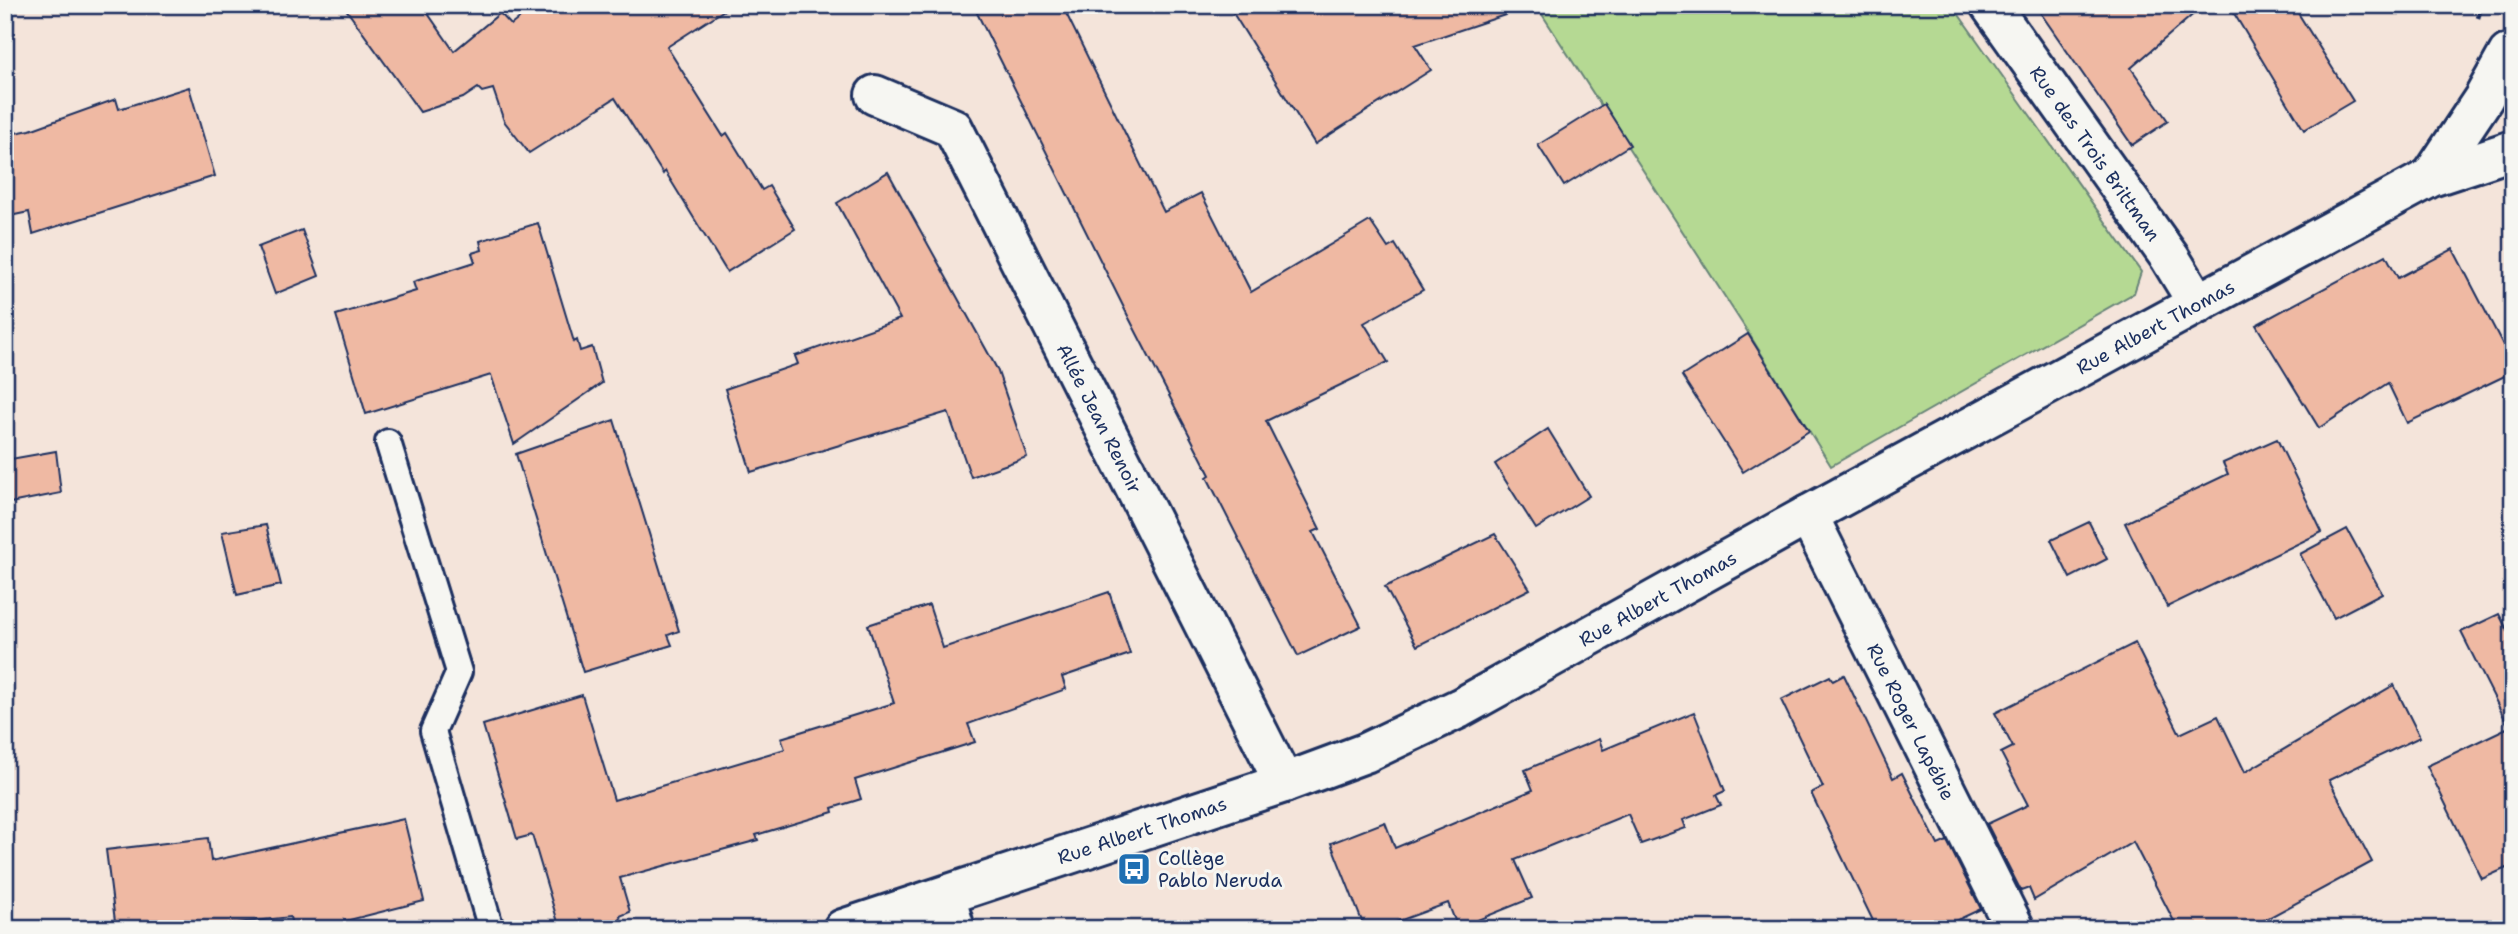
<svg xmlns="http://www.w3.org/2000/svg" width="2518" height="934" viewBox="0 0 2518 934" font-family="'Shantell Sans',sans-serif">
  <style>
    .green { fill: #b5d993; stroke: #688478; stroke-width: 2 }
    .building { fill: #efb9a3; stroke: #1b2f5e; stroke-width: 2 }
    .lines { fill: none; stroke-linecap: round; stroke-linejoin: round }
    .lane-casing { stroke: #1b2f5e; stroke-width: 30 }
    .street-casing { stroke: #1b2f5e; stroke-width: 44 }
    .secondary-casing { stroke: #1b2f5e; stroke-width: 44 }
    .path { stroke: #1b2f5e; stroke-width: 4.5; stroke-dasharray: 7 5; stroke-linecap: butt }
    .lane { stroke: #f6f6f2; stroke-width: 24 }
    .street { stroke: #f6f6f2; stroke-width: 38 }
    .secondary { stroke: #f6f6f2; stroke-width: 38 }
    .labels { text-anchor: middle; stroke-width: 6; stroke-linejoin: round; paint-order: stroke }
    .street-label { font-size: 19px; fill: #1b2f5e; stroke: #f6f6f2 }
    .poi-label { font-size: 19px; fill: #1b2f5e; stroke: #f6f6f2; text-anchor: start }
  </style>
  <rect width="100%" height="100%" fill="#f4e4da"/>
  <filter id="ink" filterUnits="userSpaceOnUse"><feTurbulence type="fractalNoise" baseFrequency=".0143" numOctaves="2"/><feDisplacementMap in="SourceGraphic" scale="14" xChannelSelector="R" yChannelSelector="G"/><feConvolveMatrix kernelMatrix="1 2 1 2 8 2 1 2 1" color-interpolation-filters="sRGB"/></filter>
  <g filter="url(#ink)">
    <path class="green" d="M1536,5H1952L2141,272L2134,293L1831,466L1749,334Z"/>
    <g class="building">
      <path d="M343,5H422L454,51L500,13L511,25L536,5H732L667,47L723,136L727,133L762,190L769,186L795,229L727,272L665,171L663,174L615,98L529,153L504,121L493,89L482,92L478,88L463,98L420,112Z"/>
      <path d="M973,5H1062L1164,212L1201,193L1251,292L1370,221L1388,248L1395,244L1423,290L1364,323L1388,362L1266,421L1320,529L1313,532L1361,626L1298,656L1207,477L1210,475L1129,318Z"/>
      <path d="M1228,5H1510L1511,13L1415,45L1431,70L1315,144Z"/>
      <path d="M2035,5H2204L2131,68L2168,121L2132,145Z"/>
      <path d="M2229,5H2293L2353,101L2304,130Z"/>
      <path d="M189,87L215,176L33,234L29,212L5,217V135L30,130L116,99L119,109Z"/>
      <path d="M1604,104L1630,145L1564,186L1538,145Z"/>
      <path d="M888,172L997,369L1027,457L971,477L948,412L751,472L725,389L798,364L795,356L900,319L837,203Z"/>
      <path d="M538,223L574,342L577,340L580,351L592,347L602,383L514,444L491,375L366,414L336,315L416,291L413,282L475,262L472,253L482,250L480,241Z"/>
      <path d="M302,230L319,276L275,294L258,247Z"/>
      <path d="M2453,249L2513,364V372L2407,423L2388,383L2319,428L2256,325L2386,255L2398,278Z"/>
      <path d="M1748,334L1809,431L1743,472L1682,376Z"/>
      <path d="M614,420L679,631L668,635L672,645L583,672L516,454Z"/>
      <path d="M1548,429L1589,496L1536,529L1495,464Z"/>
      <path d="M2277,439L2322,532L2167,607L2125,523L2228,474L2223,463Z"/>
      <path d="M56,451L61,493L5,504V460Z"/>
      <path d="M2089,522L2107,559L2070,578L2051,540Z"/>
      <path d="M266,525L281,585L237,595L222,532Z"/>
      <path d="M2347,529L2382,593L2334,618L2300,554Z"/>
      <path d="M1495,534L1530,589L1417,646L1385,587Z"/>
      <path d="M1109,592L1130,654L1062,677L1066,689L968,724L975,742L855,780L861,799L832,808L833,812L756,835L758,840L620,878L630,912L620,916L623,929H560L532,835L517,839L483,725L582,695L614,800L785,749L781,738L894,703L868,625L929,605L943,648Z"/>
      <path d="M2499,614L2513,641V865L2482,879L2427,766L2509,727L2461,632Z"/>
      <path d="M2135,643L2180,734L2218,716L2245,772L2394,685L2420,737L2329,780L2372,862L2248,929H2178L2133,842L2034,900L2029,888L2021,891L1987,824L2028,805L2001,753L2013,747L1995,713Z"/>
      <path d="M1844,675L1893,778L1902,773L1938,845L1947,841L1981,909L1938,929H1877L1811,793L1823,787L1781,700L1830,676L1833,681Z"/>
      <path d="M1694,712L1725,791L1716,795L1721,805L1683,820L1686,828L1641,844L1628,814L1515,860L1532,898L1458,928L1448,903L1377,929H1365L1331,843L1385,822L1395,848L1533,790L1525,770L1599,739L1603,750Z"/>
      <path d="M404,819L424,901L314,929H293L290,917L182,929H116L106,850L208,838L211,861Z"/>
    </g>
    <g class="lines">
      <defs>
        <path id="lane" d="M388,442L459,672L433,731L491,929"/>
        <g id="street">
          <path id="s1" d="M1990,5L2170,258L2198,304"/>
          <path id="s2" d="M875,95L953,128L1284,783"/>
          <path id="s3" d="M1808,515L2015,929"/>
          <path d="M945,896L955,929"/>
        </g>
        <g id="secondary">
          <path d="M2431,177L2483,99L2508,54"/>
          <path id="s4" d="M843,929L1284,783L1365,753L1460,708L1808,515L2431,177L2513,150"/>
        </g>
      </defs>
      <use href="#lane" class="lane-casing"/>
      <use href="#street" class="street-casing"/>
      <use href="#secondary" class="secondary-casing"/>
      <path class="path" d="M2478,18L2482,5"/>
      <use href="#lane" class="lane"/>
      <use href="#street" class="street"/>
      <use href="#secondary" class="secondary"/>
    </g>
  </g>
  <defs>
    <symbol id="bus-square" viewBox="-11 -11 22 22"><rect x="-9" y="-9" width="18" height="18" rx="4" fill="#1f6fb2" stroke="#f6f6f2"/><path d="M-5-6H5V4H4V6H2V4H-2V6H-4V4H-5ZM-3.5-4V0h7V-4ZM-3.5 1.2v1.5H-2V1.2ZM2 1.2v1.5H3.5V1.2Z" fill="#fff"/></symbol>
  </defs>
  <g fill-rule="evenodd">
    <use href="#bus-square" x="1115" y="850" width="38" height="38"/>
  </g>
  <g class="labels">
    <g class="street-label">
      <text dy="7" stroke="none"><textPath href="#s1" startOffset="182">Rue des Trois Brittman</textPath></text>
      <text dy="7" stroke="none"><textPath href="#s4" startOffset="1449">Rue Albert Thomas</textPath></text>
      <text dy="7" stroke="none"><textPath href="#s2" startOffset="410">Allée Jean Renoir</textPath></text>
      <text dy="7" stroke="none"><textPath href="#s4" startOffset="882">Rue Albert Thomas</textPath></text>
      <text dy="7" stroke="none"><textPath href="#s3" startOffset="231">Rue Roger Lapébie</textPath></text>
      <text dy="7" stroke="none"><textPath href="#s4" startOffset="315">Rue Albert Thomas</textPath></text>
    </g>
    <g class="poi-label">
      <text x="1158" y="865">Collège<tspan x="1158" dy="22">Pablo Neruda</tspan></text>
    </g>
  </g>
  <rect width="2518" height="934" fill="none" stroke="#f6f6f2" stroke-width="28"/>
  <rect x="14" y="14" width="2490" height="906" fill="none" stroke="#1b2f5e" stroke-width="2.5" filter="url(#ink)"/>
</svg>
